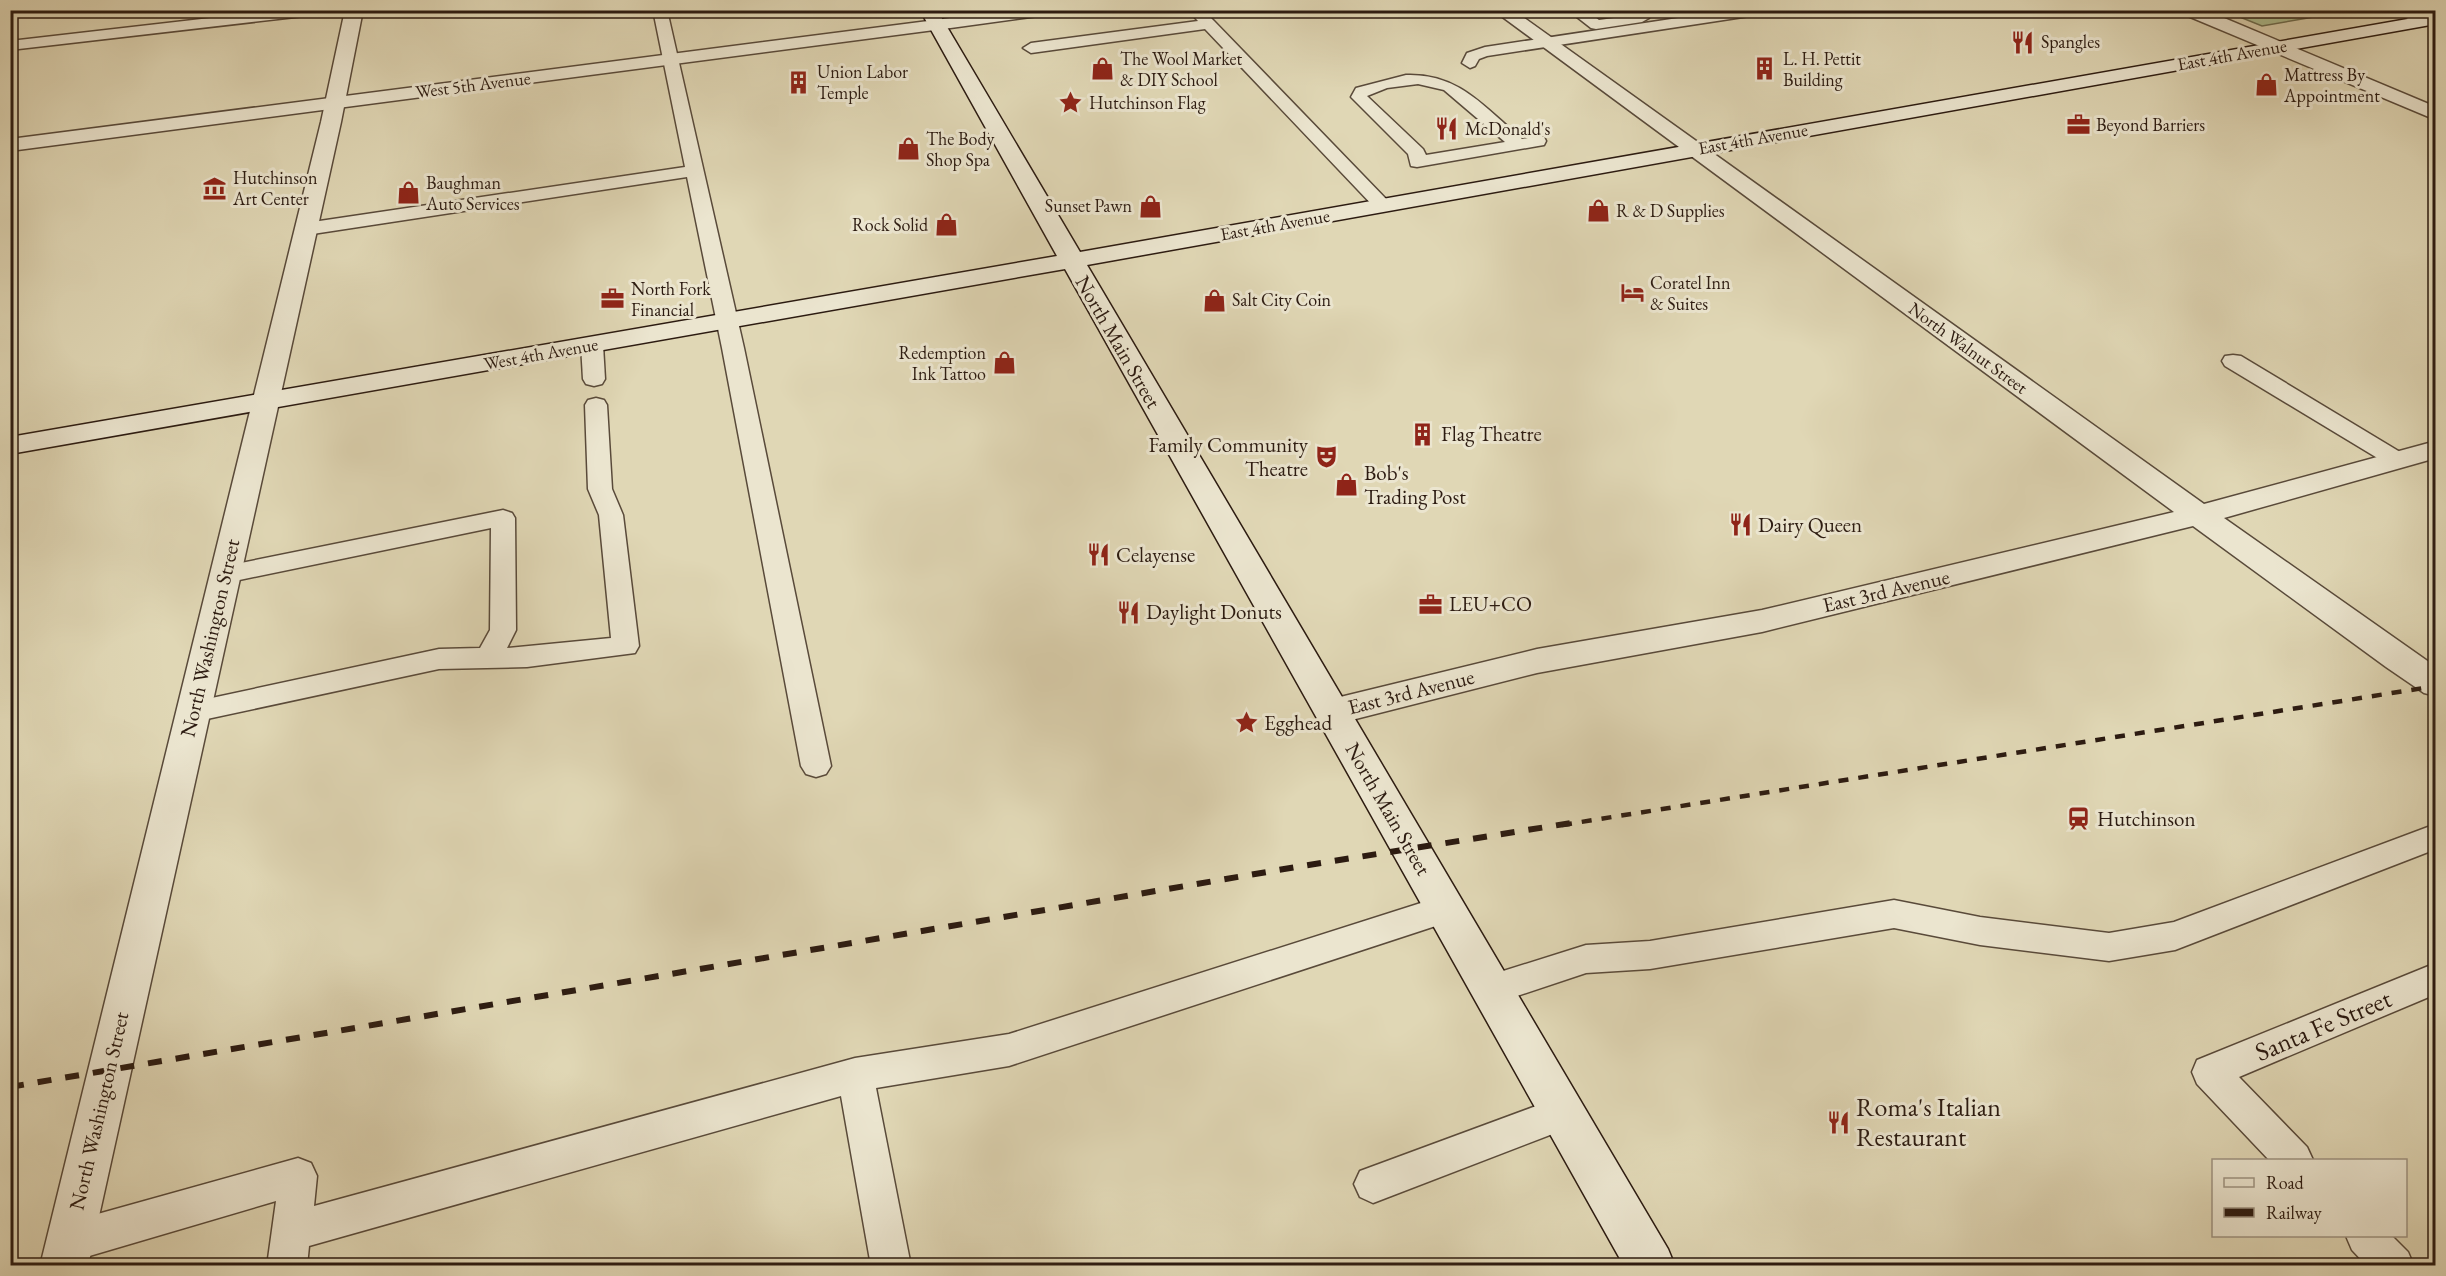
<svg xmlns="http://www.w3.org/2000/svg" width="2446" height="1276" viewBox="0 0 2446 1276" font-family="'EB Garamond',serif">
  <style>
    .green { fill: #aebf90; stroke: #6d6d50; stroke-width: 1.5 }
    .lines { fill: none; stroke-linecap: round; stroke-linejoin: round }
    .service-casing { stroke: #594a3a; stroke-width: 3 }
    .minor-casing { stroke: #594a3a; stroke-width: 3 }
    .tertiary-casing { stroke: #594a3a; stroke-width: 3 }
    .secondary-casing { stroke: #2c1b11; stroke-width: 3 }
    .service { fill: #ebe5cf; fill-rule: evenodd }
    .minor { fill: #ebe5cf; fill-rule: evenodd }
    .tertiary { fill: #ebe5cf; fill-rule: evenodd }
    .secondary { fill: #ebe5cf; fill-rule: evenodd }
    .rail-far1 { stroke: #2c1b11; stroke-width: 4.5; stroke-dasharray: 10 10; stroke-linecap: butt }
    .rail { stroke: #2c1b11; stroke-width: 6; stroke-dasharray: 14 14; stroke-linecap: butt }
    .labels { text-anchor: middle; stroke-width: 6; stroke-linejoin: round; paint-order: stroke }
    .far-poi-label { font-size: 18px; fill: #2c1b11; stroke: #ebe5cf; text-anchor: start }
    .far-street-label { font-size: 18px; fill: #2c1b11; stroke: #ebe5cf }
    .street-label { font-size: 21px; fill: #2c1b11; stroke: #ebe5cf }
    .poi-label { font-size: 21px; fill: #2c1b11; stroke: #ebe5cf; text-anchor: start }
    .near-street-label { font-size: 26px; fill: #2c1b11; stroke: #ebe5cf }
    .near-poi-label { font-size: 26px; fill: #2c1b11; stroke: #ebe5cf; text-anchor: start }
  </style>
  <rect width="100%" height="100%" fill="#e0d7b5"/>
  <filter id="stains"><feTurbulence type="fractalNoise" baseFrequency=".00333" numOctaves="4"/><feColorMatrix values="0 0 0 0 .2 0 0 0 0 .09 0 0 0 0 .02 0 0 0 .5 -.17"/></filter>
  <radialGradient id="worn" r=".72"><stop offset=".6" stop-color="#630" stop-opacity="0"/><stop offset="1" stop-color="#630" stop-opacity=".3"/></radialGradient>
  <path class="green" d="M2339,11L2343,12L2262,26L2225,11Z"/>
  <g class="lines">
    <defs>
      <g id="service">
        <path d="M280,10H329L322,14L10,50V41Z"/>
        <path d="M653,10H667L744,348L831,766L826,774L816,777L806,774L801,766L722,348L687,177L306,235L299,233L297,229L299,225L306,223L685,167Z"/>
        <path d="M1188,10H1203L1214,21L1389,202L1392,206L1389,210H1377L1205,29L1031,53L1023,48L1031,43L1198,21Z"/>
        <path d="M1568,10H1585L1599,20L1629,16L1623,10H1640L1649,18L1642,22L1596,29L1591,28Z"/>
        <path d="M1731,10H1770L1763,14L1487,56L1479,59L1475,66L1470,68L1462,63L1467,53L1485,47Z"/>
        <path d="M2389,10C2404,10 2421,10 2431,21L2424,25L2419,24Z"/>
        <path d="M1406,75C1459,73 1484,107 1522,139L1538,136L1544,137L1546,141L1544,145L1538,146L1417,167L1411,166L1408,154L1351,97L1356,88ZM1418,84L1444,90L1505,142L1426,155L1423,149L1367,96L1387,88Z"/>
        <path d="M592,339L599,341L603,345L605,379L602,384L594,386L586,384L583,379L581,345L585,341Z"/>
        <path d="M2233,355L2241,356L2405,455L2409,460L2405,465L2397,467L2389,465L2225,366L2222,361L2225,356Z"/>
        <path d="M596,398L604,400L607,405L612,489L623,515L639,646L635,653L527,667L439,669L193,722L183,719L179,712L183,705L193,702L439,649L480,648L490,630L491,528L225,583L216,580L212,574L216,568L503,510L512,513L515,518L516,630L507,648L611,638L599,515L588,489L585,405L588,400Z"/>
        <path d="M2436,824V849L2175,950L2109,961L1980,945L1894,928L1650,969L1586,973L1493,1004L1481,1000L1476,989L1481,978L1586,945L1650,941L1894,900L1980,917L2109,933L2174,922Z"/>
        <path d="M1446,895L1457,899L1462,909L1457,919L1009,1066L876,1088L911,1266H871L841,1096L309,1246L307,1266H267L276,1201L69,1262L55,1256L49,1242L55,1228L69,1222L298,1158L311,1163L317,1176L314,1206L855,1058L1009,1034Z"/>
        <path d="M2436,963V994L2239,1077L2307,1147L2313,1160H2269L2197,1084L2192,1072L2197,1060Z"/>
        <path d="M1563,1096L1576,1101L1581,1113L1576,1125L1373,1203L1360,1197L1354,1184L1360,1171Z"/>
        <path d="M2346,1236H2392L2408,1252L2414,1266H2367L2352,1250Z"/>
      </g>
      <g id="minor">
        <path d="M345,10H363L341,122L88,1266H40L321,122Z"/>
        <path d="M1004,10H1054L1046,15L936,30L930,29L927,25L930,21L936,20Z"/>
        <path d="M1493,10H1513L2204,504L2436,441V458L2224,518L2436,667V696L2424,693L2386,667L2193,526L1762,632L1537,673L1332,725L1320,721L1315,712L1320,703L1332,699L1537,649L1762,610L2174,512Z"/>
        <path d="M2181,10H2205L2436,107V120L2183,14Z"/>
      </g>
      <path id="tertiary" d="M936,20L942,21L945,25L942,29L10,151V139Z"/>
      <path id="secondary" d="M920,10H937L1080,252L2436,14V24L1087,265L1668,1249L1675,1266H1624L1065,269L10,454V437L1057,256Z"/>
    </defs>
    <use href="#service" class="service-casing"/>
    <use href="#minor" class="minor-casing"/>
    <use href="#tertiary" class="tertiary-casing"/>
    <use href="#secondary" class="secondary-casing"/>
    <use href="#service" class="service"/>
    <use href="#minor" class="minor"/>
    <use href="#tertiary" class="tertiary"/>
    <use href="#secondary" class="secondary"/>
    <path class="rail-far1" d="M1562,825L2436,686"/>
    <path class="rail" d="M10,1087L1296,867L1571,823"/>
  </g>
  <defs>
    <symbol id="restaurant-bare" viewBox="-9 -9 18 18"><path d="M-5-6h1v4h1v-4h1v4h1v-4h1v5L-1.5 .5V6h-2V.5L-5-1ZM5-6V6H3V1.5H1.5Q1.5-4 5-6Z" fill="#8f2418" stroke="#ebe5cf" stroke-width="2.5" paint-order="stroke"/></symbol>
    <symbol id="shop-bare" viewBox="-9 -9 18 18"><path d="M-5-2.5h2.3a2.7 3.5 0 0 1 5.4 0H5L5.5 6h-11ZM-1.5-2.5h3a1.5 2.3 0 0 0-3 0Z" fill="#8f2418" stroke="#ebe5cf" stroke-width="2.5" paint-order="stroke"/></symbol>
    <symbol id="building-bare" viewBox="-9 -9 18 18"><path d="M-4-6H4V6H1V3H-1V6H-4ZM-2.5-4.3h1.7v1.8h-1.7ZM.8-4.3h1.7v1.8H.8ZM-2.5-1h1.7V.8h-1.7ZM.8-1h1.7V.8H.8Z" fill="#8f2418" stroke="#ebe5cf" stroke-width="2.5" paint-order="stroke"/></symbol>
    <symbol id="sight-bare" viewBox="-9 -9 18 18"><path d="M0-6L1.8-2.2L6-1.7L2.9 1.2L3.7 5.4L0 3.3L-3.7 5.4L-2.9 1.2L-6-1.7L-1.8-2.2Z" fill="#8f2418" stroke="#ebe5cf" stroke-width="2.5" paint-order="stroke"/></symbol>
    <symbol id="office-bare" viewBox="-9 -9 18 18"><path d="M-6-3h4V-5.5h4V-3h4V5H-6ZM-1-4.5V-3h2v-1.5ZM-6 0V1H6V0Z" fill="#8f2418" stroke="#ebe5cf" stroke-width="2.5" paint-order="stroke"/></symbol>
    <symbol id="museum-bare" viewBox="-9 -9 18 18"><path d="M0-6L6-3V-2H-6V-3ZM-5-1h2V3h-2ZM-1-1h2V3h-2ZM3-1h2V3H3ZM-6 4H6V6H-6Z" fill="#8f2418" stroke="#ebe5cf" stroke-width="2.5" paint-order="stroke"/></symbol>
    <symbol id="hotel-bare" viewBox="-9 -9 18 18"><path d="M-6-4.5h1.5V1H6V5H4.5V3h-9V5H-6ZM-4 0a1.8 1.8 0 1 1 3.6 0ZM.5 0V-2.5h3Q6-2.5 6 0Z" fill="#8f2418" stroke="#ebe5cf" stroke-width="2.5" paint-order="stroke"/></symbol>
    <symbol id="theatre-bare" viewBox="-9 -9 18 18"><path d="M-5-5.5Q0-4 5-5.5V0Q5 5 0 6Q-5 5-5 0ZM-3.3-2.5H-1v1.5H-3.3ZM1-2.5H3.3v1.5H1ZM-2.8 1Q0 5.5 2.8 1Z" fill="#8f2418" stroke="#ebe5cf" stroke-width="2.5" paint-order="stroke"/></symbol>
    <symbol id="station-bare" viewBox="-9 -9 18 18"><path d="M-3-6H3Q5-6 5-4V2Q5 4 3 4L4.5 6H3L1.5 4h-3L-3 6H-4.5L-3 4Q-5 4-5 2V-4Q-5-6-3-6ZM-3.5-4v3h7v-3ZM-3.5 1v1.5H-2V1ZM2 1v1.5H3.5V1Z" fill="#8f2418" stroke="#ebe5cf" stroke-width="2.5" paint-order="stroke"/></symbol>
  </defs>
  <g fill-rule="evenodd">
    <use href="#restaurant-bare" x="2006" y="26" width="33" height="33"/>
    <use href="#shop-bare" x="1086" y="52" width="33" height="33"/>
    <use href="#building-bare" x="1748" y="52" width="33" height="33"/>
    <use href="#building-bare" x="782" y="66" width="33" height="33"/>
    <use href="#shop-bare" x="2250" y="68" width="33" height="33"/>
    <use href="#sight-bare" x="1054" y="86" width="33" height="33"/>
    <use href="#office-bare" x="2062" y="108" width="33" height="33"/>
    <use href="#restaurant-bare" x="1430" y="112" width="33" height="33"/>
    <use href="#shop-bare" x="892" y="132" width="33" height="33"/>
    <use href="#museum-bare" x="198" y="172" width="33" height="33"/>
    <use href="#shop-bare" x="392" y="176" width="33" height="33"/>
    <use href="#shop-bare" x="1134" y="190" width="33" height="33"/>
    <use href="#shop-bare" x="1582" y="194" width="33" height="33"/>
    <use href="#shop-bare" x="930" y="208" width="33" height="33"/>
    <use href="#hotel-bare" x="1616" y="276" width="33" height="33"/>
    <use href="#office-bare" x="596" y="282" width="33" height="33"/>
    <use href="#shop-bare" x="1198" y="284" width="33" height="33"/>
    <use href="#shop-bare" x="988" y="346" width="33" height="33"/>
    <use href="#building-bare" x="1406" y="418" width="33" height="33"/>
    <use href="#theatre-bare" x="1310" y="440" width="33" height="33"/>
    <use href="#shop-bare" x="1330" y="468" width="33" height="33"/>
    <use href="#restaurant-bare" x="1724" y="508" width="33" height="33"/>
    <use href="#restaurant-bare" x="1082" y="538" width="33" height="33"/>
    <use href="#office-bare" x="1414" y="588" width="33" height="33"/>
    <use href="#restaurant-bare" x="1112" y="596" width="33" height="33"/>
    <use href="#sight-bare" x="1230" y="706" width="33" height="33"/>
    <use href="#station-bare" x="2062" y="802" width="33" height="33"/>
    <use href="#restaurant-bare" x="1822" y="1106" width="33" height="33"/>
  </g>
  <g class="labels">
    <g class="far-poi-label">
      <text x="2041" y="48">Spangles</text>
      <text x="1120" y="65">The Wool Market<tspan x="1120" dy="21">&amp; DIY School</tspan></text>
      <text x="1783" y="65">L. H. Pettit<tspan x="1783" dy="21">Building</tspan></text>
      <text x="817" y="78">Union Labor<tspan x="817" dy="21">Temple</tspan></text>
      <text x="2284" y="81">Mattress By<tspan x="2284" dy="21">Appointment</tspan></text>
      <text x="1089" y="109">Hutchinson Flag</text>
      <text x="2096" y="131">Beyond Barriers</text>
      <text x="1465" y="135">McDonald's</text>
      <text x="926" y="145">The Body<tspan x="926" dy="21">Shop Spa</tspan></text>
      <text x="233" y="184">Hutchinson<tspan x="233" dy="21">Art Center</tspan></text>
      <text x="426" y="189">Baughman<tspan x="426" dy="21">Auto Services</tspan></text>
      <text x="1132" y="212" text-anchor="end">Sunset Pawn</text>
      <text x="1616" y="217">R &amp; D Supplies</text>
      <text x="928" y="231" text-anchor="end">Rock Solid</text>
      <text x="1650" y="289">Coratel Inn<tspan x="1650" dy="21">&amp; Suites</tspan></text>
      <text x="631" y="295">North Fork<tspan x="631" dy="21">Financial</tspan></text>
      <text x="1232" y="306">Salt City Coin</text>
      <text x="986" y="359" text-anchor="end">Redemption<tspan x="986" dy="21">Ink Tattoo</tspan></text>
    </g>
    <g class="far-street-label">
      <text transform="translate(2232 55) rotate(-10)" y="6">East 4th Avenue</text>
      <text transform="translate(473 85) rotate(-7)" y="6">West 5th Avenue</text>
      <text transform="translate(1753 139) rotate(-10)" y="6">East 4th Avenue</text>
      <text transform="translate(1275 225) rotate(-10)" y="6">East 4th Avenue</text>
      <text transform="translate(1968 348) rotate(36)" y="6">North Walnut Street</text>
      <text transform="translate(541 354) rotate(-10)" y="6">West 4th Avenue</text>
    </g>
    <g class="street-label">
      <text transform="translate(1118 342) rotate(60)" y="7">North Main Street</text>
      <text transform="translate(1886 591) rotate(-13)" y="7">East 3rd Avenue</text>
      <text transform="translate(210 638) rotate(-77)" y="7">North Washington Street</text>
      <text transform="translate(1411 692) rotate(-14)" y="7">East 3rd Avenue</text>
      <text transform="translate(1388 809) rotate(60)" y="7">North Main Street</text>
      <text transform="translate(99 1111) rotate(-77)" y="7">North Washington Street</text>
    </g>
    <g class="poi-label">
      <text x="1441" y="441">Flag Theatre</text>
      <text x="1308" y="452" text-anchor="end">Family Community<tspan x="1308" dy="24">Theatre</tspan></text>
      <text x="1364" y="480">Bob's<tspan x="1364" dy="24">Trading Post</tspan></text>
      <text x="1758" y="532">Dairy Queen</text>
      <text x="1116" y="562">Celayense</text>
      <text x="1449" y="611">LEU+CO</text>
      <text x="1146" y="619">Daylight Donuts</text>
      <text x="1264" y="730">Egghead</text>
      <text x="2097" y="826">Hutchinson</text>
    </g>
    <g class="near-street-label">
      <text transform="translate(2323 1025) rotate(-23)" y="9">Santa Fe Street</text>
    </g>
    <g class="near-poi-label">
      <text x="1856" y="1116">Roma's Italian<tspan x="1856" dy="30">Restaurant</tspan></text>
    </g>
  </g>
  <rect width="2446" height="1276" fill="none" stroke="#e0d7b5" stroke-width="36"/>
  <rect x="12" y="12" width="2422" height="1252" fill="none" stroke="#2c1b11" stroke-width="3"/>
  <rect x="18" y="18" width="2410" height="1240" fill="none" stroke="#2c1b11" stroke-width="1.5"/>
  <rect x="2212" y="1159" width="195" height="78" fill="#ebe5cf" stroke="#9f9483" stroke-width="1.5"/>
  <rect x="2224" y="1178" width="30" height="9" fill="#ebe5cf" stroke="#9f9483" stroke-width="1.5"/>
  <text x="2266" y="1189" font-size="18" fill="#2c1b11">Road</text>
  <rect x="2224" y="1208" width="30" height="9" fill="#2c1b11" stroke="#9f9483" stroke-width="1.5"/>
  <text x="2266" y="1219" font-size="18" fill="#2c1b11">Railway</text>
  <rect width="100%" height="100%" filter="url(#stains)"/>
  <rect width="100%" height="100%" fill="url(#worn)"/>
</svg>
